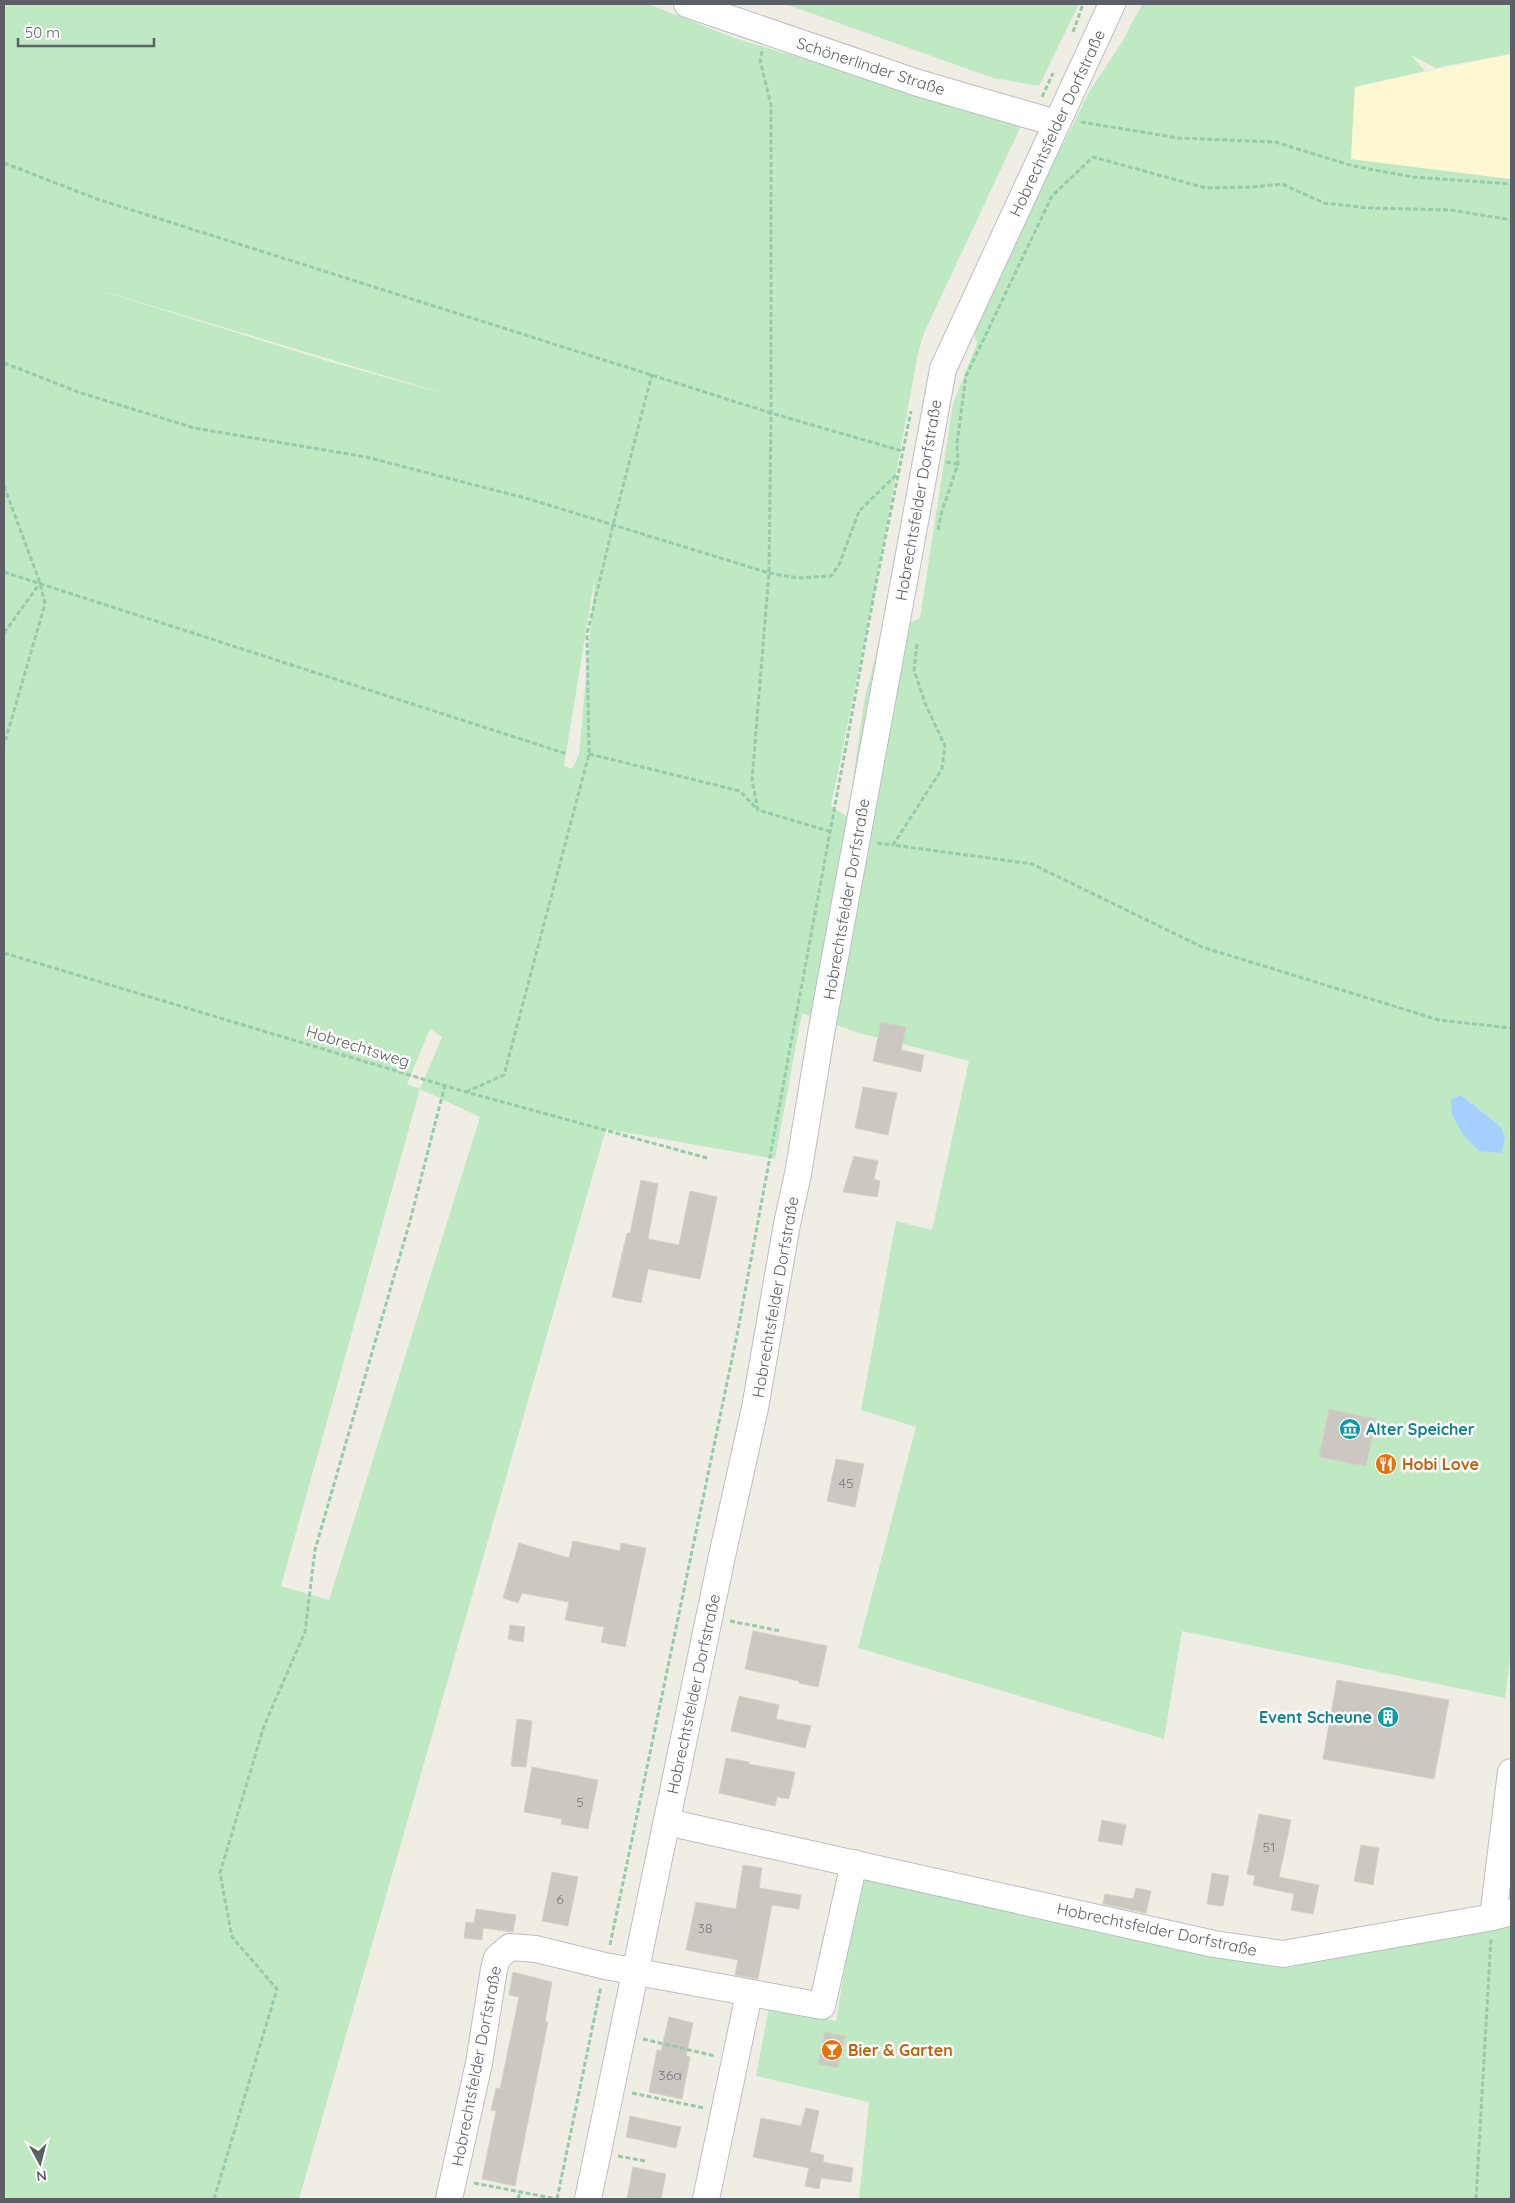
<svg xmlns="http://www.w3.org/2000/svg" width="1515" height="2203" font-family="Quicksand,sans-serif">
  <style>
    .green { fill: #bfe9c3; fill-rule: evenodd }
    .sand { fill: #fdf7d2 }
    .water { fill: #a5cfff }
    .building { fill: #cbc8c1; stroke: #d5d1c2 }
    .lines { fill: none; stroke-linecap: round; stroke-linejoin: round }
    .minor-casing { stroke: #bcbdc4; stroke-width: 28 }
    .path { stroke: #97caab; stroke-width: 3; stroke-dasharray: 5 2.5; stroke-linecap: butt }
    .minor { stroke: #fff; stroke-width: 26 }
    .labels { text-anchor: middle; stroke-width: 5; stroke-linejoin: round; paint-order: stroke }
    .number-label { font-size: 14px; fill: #78797d }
    .street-label { font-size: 16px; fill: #5c5f66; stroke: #fff }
    .culture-label { font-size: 16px; font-weight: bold; fill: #0d838f; stroke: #fff; text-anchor: start }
    .food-label { font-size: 16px; font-weight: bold; fill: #c56008; stroke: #fff; text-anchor: start }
  </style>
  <rect width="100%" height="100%" fill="#f0eee4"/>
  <!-- green -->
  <g class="green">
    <path d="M4 4H648L734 38 1022 124 924 333 918 353 875 589 831 806 848 817 864 701 880 638 920 618 953 404 977 343 972 328 1089 92 1122 42 1142 4H1511V54L1436 68 1411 55 1425 71 1355 87 1351 159 1511 179V1653L1505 1698 1182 1631 1164 1739 858 1648 916 1427 861 1410 896 1221 932 1230 969 1061 859 1033 802 1013 775 1159 606 1129 299 2199H4ZM105 292H106L452 396 331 362ZM595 576 579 754 572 769 564 766ZM430 1029 442 1037 420 1089 407 1084ZM420 1089 480 1117 329 1600 281 1586ZM1461 1095 1500 1126 1452 1099Z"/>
    <polygon points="785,4 1079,4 1039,86 993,78"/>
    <polygon points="860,1877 1283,1965 1511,1924 1511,2199 859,2199 869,2102 756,2076 769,2007 836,2021"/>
  </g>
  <!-- sand -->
  <polygon class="sand" points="1511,54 1511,179 1351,159 1355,87"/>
  <!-- water -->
  <polygon class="water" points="1461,1095 1500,1126 1505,1138 1501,1153 1479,1151 1464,1136 1452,1115 1451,1099"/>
  <!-- building -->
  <g class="building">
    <polygon points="881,1022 906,1027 901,1050 924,1055 921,1072 873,1061"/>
    <polygon points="863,1087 897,1093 888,1135 855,1128"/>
    <polygon points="854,1156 878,1161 874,1179 880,1181 877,1197 843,1192"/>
    <polygon points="641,1180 658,1184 648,1239 679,1245 690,1191 717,1197 700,1279 648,1269 641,1303 612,1297 627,1233 630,1233"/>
    <polygon points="1329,1409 1376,1419 1366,1466 1319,1457"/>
    <polygon points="836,1459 864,1464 855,1507 827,1501"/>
    <polygon points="573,1541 620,1551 621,1543 646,1548 625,1647 601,1642 604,1627 565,1620 569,1602 522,1593 518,1603 503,1598 519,1543 569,1558"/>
    <polygon points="510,1625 525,1627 523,1642 508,1639"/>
    <polygon points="753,1631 827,1646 818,1687 799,1683 799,1681 745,1669"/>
    <polygon points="1337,1680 1449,1700 1434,1779 1323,1759"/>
    <polygon points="739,1696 779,1705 776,1719 811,1726 805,1748 731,1731"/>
    <polygon points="517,1719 532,1721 526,1767 511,1766"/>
    <polygon points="726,1758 749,1762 748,1764 795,1772 789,1799 777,1797 775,1806 719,1793"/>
    <polygon points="532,1767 598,1780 588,1829 561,1824 562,1819 524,1812"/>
    <polygon points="1259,1814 1291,1820 1279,1877 1319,1885 1313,1914 1291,1910 1294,1894 1253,1885 1255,1876 1247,1874"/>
    <polygon points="1102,1820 1126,1825 1122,1845 1098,1841"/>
    <polygon points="1361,1845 1379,1848 1373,1885 1354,1881"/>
    <polygon points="743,1865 762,1868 759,1888 801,1895 799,1909 772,1905 758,1979 735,1975 738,1960 686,1950 696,1902 736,1909"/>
    <polygon points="552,1872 578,1877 568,1926 542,1921"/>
    <polygon points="1212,1873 1229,1876 1223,1906 1207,1904"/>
    <polygon points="1136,1888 1151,1891 1146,1913 1103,1904 1105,1894 1133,1899"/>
    <polygon points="476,1909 516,1915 513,1932 483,1928 482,1940 464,1938 466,1922 474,1923"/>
    <polygon points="513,1972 552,1982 545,2021 548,2022 515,2186 482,2179 496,2111 491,2110 496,2088 500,2089 519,1997 509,1995"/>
    <polygon points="669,2017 693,2023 686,2056 690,2057 682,2099 649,2092 657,2050 661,2051"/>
    <polygon points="825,2032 845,2036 838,2068 818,2064"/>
    <polygon points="806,2108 819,2111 810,2152 824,2155 823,2162 853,2168 851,2182 821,2178 819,2189 805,2186 809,2168 753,2157 761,2118 801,2126"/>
    <polygon points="630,2116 681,2127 676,2148 626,2137"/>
    <polygon points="633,2167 666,2174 661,2199 627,2199"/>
  </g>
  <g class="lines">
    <!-- minor casing -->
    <g class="minor-casing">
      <g id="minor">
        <polyline points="687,4 918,83 1056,123"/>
        <polyline points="667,1822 1214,1944 1283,1954 1493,1917 1511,1912"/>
        <polyline points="1493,1917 1511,1772"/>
        <polyline points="449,2199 479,2063 494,1969 497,1958 510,1947 536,1949 605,1966 822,2006 854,1863"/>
        <polyline points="588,2199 722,1556 755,1408 787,1224 798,1174 822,1028 943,369 1112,4"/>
        <polyline points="706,2199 749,1994"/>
      </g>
    </g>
    <!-- path -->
    <g class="path">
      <polyline points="1073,32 1083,4"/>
      <polyline points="762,51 760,60 771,105 771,413 769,573 752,780 758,810 832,832"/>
      <polyline points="1042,97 1053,73"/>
      <polyline points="1081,122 1178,138 1275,142 1353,166 1413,177 1511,184"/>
      <polyline points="4,163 97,199 771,413 902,451"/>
      <polyline points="4,363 81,393 194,428 366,457 529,499 769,573 798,578 831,576 839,565 859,511 897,474"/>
      <polyline points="946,462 958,464"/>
      <polyline points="4,486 40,583 45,604 4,745"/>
      <polyline points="938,530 942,511 958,464 957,443 966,376 1052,196 1093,157 1206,188 1252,187 1282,184 1324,203 1368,208 1451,210 1511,220"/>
      <polyline points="4,572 567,754"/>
      <polyline points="4,633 40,583"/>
      <polyline points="917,644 914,670 925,703 945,746 942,769 893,845 1032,864 1202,947 1439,1020 1511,1028"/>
      <polyline points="589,754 740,791 758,810"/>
      <polyline points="877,843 893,845"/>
      <polyline points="4,953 466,1092 707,1158"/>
      <polyline points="466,1092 504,1075 589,754 587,634 613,525 652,374"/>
      <polyline points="730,1621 781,1631"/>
      <polyline points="610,1945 737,1335 875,589 911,411"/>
      <polyline points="643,2039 715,2056"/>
      <polyline points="632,2093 704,2108"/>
      <polyline points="618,2156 645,2161"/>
      <polyline points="474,2183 557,2199"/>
      <polyline points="214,2199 277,1989 232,1937 220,1873 264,1726 305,1632 315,1550 410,1221 445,1085"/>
      <polyline points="518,2199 520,2192"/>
      <polyline points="557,2199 601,1986"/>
      <polyline points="1476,2199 1491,1938"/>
    </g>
    <!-- minor -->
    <use href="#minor" class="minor"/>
  </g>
  <!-- icons -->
  <defs>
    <g id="museum-disc" transform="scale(1.125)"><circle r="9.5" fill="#0f9aa8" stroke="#fff"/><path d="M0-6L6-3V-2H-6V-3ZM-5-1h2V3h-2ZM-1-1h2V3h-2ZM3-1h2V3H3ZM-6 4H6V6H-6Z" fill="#fff"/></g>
    <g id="restaurant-disc" transform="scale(1.125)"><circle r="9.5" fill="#e8710a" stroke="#fff"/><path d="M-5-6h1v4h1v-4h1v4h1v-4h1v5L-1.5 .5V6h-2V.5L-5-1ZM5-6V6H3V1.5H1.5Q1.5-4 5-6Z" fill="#fff"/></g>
    <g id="building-disc" transform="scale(1.125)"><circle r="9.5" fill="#0f9aa8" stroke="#fff"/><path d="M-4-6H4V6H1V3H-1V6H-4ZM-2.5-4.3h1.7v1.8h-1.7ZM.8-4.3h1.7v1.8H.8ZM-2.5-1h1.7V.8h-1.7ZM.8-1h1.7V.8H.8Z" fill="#fff"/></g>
    <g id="bar-disc" transform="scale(1.125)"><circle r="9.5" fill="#e8710a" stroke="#fff"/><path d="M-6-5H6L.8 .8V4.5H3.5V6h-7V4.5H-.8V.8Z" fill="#fff"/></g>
  </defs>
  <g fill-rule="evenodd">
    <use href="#museum-disc" x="1350" y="1429"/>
    <use href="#restaurant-disc" x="1386" y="1464"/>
    <use href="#building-disc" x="1388" y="1717"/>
    <use href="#bar-disc" x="832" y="2050"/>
  </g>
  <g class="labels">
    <!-- number labels -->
    <g class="number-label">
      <text x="846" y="1488">45</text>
      <text x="580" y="1807">5</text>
      <text x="1269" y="1852">51</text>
      <text x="560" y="1904">6</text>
      <text x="705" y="1933">38</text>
      <text x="670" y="2080">36a</text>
    </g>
    <!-- street labels -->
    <g class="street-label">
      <text transform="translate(871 66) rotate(18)" y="6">Schönerlinder Straße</text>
      <text transform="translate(1057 123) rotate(-65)" y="6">Hobrechtsfelder Dorfstraße</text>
      <text transform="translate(918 500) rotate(-80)" y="6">Hobrechtsfelder Dorfstraße</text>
      <text transform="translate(846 899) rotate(-80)" y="6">Hobrechtsfelder Dorfstraße</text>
      <text transform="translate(358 1046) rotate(17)" y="6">Hobrechtsweg</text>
      <text transform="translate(775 1297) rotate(-80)" y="6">Hobrechtsfelder Dorfstraße</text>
      <text transform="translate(693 1694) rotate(-78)" y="6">Hobrechtsfelder Dorfstraße</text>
      <text transform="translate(1157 1929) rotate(12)" y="6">Hobrechtsfelder Dorfstraße</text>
      <text transform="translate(476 2066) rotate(-79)" y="6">Hobrechtsfelder Dorfstraße</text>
    </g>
    <!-- culture labels -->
    <g class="culture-label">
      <text x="1366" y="1435">Alter Speicher</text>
      <text x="1372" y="1723" text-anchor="end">Event Scheune</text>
    </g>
    <!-- food labels -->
    <g class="food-label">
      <text x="1402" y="1470">Hobi Love</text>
      <text x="848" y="2056">Bier &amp; Garten</text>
    </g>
  </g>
  <!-- border -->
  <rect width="1515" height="2203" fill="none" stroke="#5c5f66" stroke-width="10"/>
  <!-- north arrow -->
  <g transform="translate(40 2163) rotate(173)" stroke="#ffffff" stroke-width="4" paint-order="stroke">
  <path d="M0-4L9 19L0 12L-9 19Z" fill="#5c5f66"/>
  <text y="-8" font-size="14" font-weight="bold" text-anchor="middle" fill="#5c5f66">N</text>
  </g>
  <!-- scale -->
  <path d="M18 38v8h136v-8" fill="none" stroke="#5c5f66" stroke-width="2.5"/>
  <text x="25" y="38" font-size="15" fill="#5c5f66" stroke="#ffffff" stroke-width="4" paint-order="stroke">50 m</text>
</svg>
